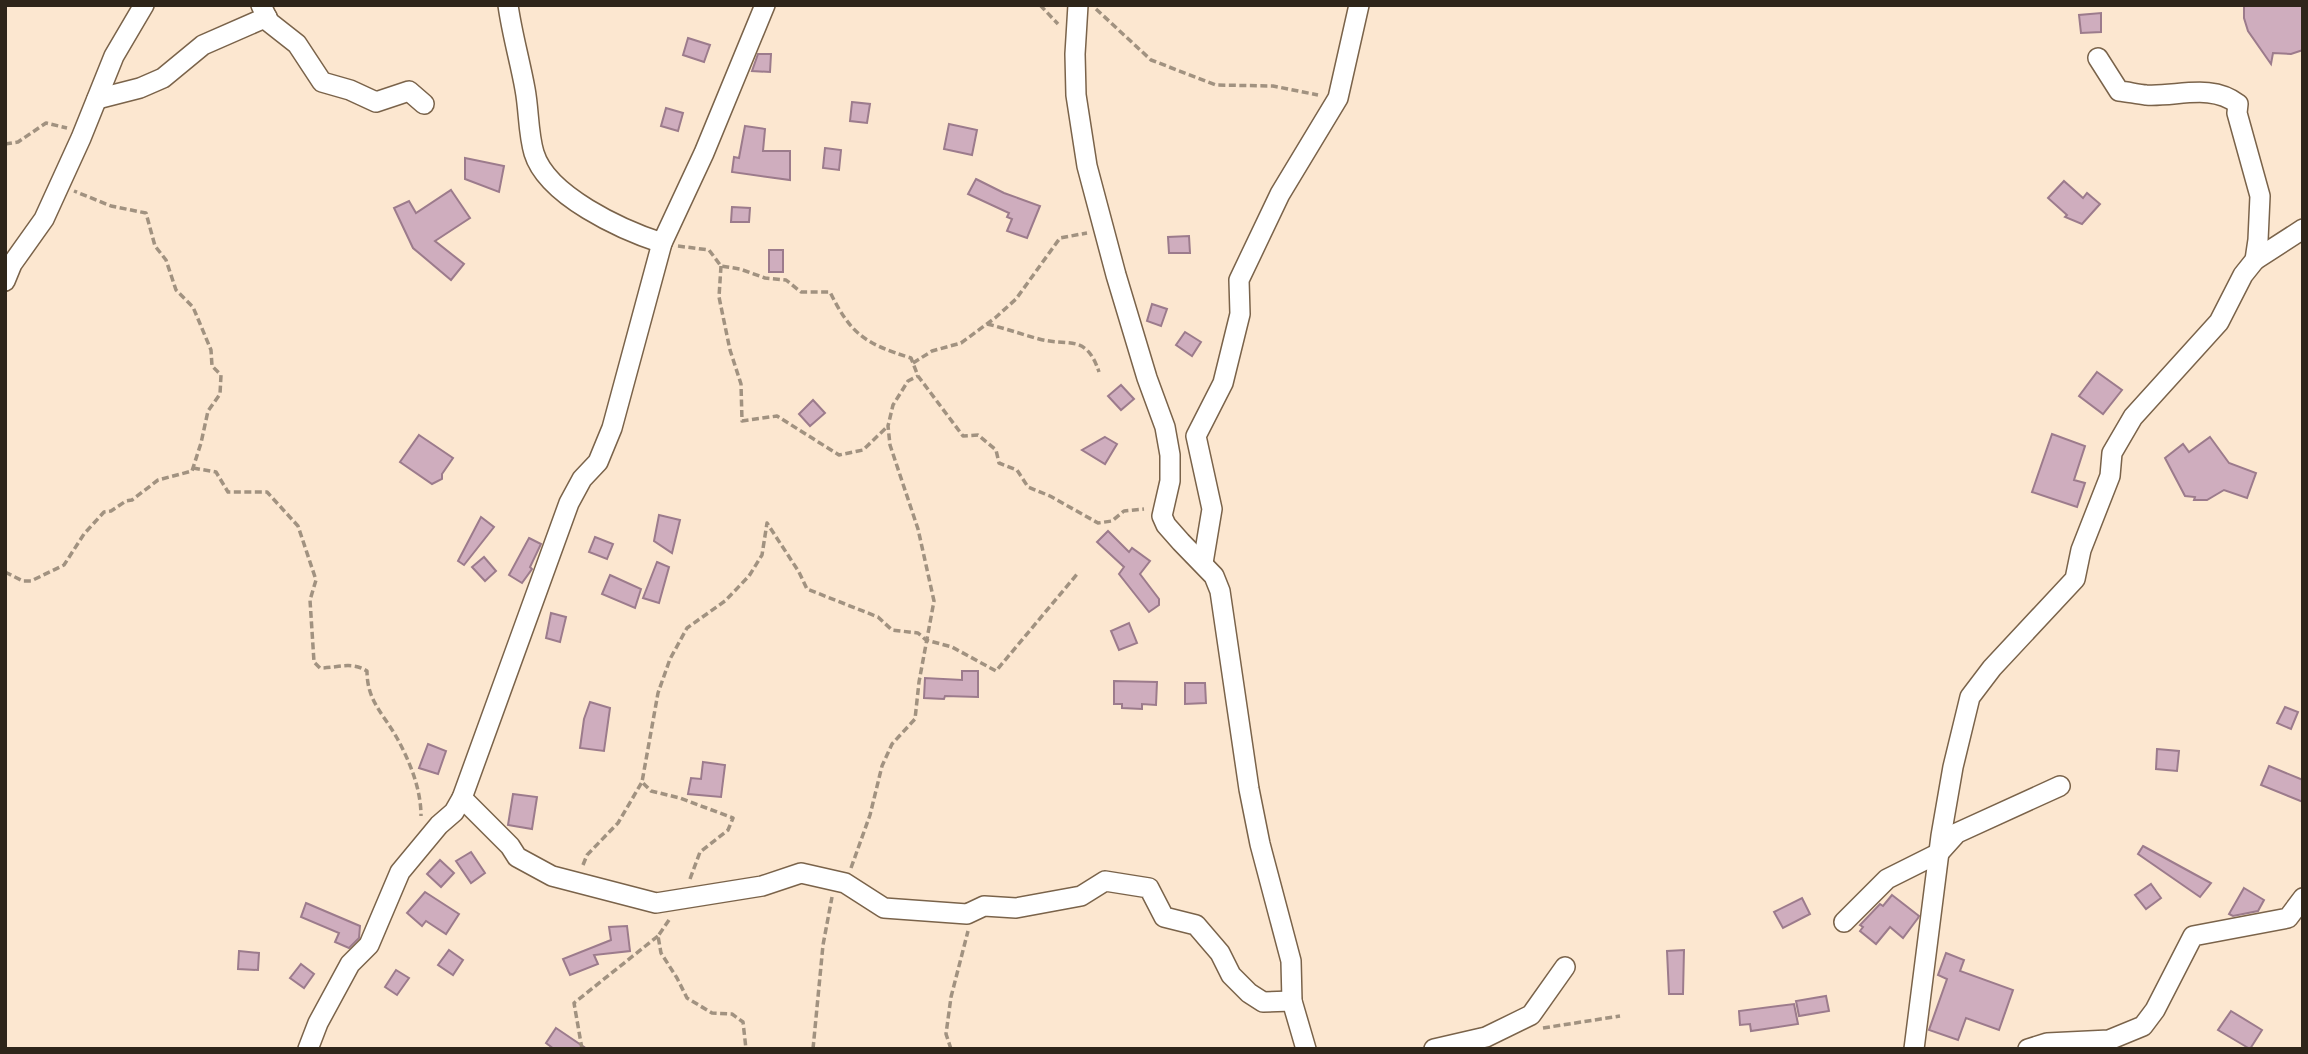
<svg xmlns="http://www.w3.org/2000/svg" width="2308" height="1054" font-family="'Work Sans',sans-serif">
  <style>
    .building { fill: #cfadbe; stroke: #9c7b8c; stroke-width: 2 }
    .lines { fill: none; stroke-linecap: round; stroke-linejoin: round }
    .minor-casing { stroke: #7a634a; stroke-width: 22 }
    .path { stroke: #a19280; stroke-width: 3.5; stroke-dasharray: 7 3.5; stroke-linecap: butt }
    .minor { stroke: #fff; stroke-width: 19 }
  </style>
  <rect width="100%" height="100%" fill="#fce7d0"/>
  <!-- building -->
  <g class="building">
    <polygon points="2244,5 2303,5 2303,50 2291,54 2273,53 2271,64 2248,31 2244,18"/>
    <polygon points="2101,13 2101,32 2081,33 2079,15"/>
    <polygon points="688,38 710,45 704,62 683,55"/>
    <polygon points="758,54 771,54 770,72 752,71"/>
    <polygon points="852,102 870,104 867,123 850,121"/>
    <polygon points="666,108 683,113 678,131 661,126"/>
    <polygon points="949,124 977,130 972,155 944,149"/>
    <polygon points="745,126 765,129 763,151 790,151 790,180 732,172 734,157 739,158"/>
    <polygon points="825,148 841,150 839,170 823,168"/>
    <polygon points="465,158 504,166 499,192 465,179"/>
    <polygon points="976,179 1004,193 1040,206 1027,238 1007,231 1012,219 1007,217 1009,213 968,194"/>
    <polygon points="2064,181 2083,198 2087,193 2100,204 2082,224 2065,217 2067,215 2048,198"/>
    <polygon points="451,190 470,218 435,241 464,264 451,280 413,248 394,208 409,201 416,213"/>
    <polygon points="732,207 750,208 749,222 731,222"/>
    <polygon points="1189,236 1190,253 1169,253 1168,237"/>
    <rect x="769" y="250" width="14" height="22"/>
    <polygon points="1152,304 1167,309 1161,326 1147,321"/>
    <polygon points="1185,332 1201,342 1192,356 1176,345"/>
    <polygon points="2097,372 2122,390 2103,414 2079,396"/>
    <polygon points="1121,385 1134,399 1121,410 1108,396"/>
    <polygon points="813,400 825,413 810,426 799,414"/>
    <polygon points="2052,434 2085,446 2074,480 2085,483 2077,507 2032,492"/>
    <polygon points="419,435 453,458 442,474 442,479 432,484 400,462"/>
    <polygon points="1105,437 1117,444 1105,464 1082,450"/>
    <polygon points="2210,437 2229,463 2256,473 2247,498 2224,490 2207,500 2194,500 2195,497 2185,496 2165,458 2183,444 2189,452"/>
    <polygon points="659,515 680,520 672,553 654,541"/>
    <polygon points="481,517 494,527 464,565 458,561"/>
    <polygon points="1108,531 1129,552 1132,548 1150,561 1140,574 1159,599 1159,605 1149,612 1119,574 1124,567 1097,542"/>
    <polygon points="595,537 613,544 607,559 589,552"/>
    <polygon points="529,538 541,544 530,567 532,569 522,583 509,575"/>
    <polygon points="484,557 496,571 485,581 472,567"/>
    <polygon points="657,562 669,567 659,603 643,598"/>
    <polygon points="610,575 641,589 635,608 602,594"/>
    <polygon points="551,613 566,617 560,642 546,638"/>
    <polygon points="1129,623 1137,643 1119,650 1111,631"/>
    <polygon points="962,671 978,671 978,697 945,696 944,699 924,698 925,678 962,680"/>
    <polygon points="1114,681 1157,682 1156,705 1142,704 1142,709 1122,708 1122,704 1114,704"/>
    <polygon points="1185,683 1205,683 1206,703 1185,704"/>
    <polygon points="590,702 610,708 604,751 580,748 584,719"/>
    <polygon points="2285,707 2298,712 2291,729 2277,723"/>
    <polygon points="428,744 446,751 438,774 419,768"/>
    <polygon points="2157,749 2179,751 2177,771 2156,769"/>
    <polygon points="703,762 725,765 721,797 688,794 691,778 701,779"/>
    <polygon points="2269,766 2303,780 2303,802 2261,785"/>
    <polygon points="513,794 537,797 532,829 508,825"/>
    <polygon points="2143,846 2196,875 2211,883 2200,897 2138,854"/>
    <polygon points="471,852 485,873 471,883 456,861"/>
    <polygon points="440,860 454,873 441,887 427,874"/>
    <polygon points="2151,884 2161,898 2146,909 2135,895"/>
    <polygon points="2244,888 2264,900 2258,911 2233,916 2229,914"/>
    <polygon points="425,892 459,914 446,934 426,921 422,926 407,913"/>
    <polygon points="1892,895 1919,916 1918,918 1903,938 1890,927 1876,944 1860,931 1863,927 1860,925 1880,904 1883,906"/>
    <polygon points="1802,898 1810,914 1783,928 1774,912"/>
    <polygon points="306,903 360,926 359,938 349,948 335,942 339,933 301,917"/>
    <polygon points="627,926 630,951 594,955 598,964 570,975 563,959 611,940 609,927"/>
    <polygon points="449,950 463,960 453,975 438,965"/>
    <polygon points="1684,950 1683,994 1669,994 1667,951"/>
    <polygon points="239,951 259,953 258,970 238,969"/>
    <polygon points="1946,953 1964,960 1960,971 2013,990 1999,1030 1966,1018 1958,1040 1929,1030 1947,979 1938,975"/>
    <polygon points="301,964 314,974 304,988 290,978"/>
    <polygon points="396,970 409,978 397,995 385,987"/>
    <polygon points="1826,996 1829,1011 1799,1016 1796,1001"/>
    <polygon points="1794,1004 1798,1024 1751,1031 1750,1024 1740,1025 1739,1011"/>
    <polygon points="2231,1011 2262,1030 2250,1049 2218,1030"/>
    <polygon points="556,1028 587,1049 554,1049 546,1043"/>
  </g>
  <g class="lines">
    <!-- minor casing -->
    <g class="minor-casing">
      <g id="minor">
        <polyline points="261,5 269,22 297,44 322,82 350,90 376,102 409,91 424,104"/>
        <path d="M508 5C512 34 520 61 525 89 529 110 528 133 534 153 547 196 622 230 662 243"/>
        <polyline points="1078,5 1075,54 1076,95 1087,166 1116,275 1147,378 1165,427 1170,455 1170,481 1162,516 1166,525 1181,542 1214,576 1220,591 1249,789 1260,844 1291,961 1292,1001 1306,1049"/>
        <polyline points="97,99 140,88 163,78 203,45 267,17"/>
        <polyline points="2255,260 2303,229"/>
        <polyline points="5,281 12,264 44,219 81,138 114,56 144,5"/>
        <polyline points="1203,563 1212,509 1196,436 1223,383 1240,314 1239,280 1280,194 1338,98 1359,5"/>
        <polyline points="462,798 510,846 517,857 552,876 656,903 762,886 801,873 845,883 884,908 967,914 984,906 1016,908 1081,896 1105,881 1149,888 1164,917 1196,925 1220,953 1231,975 1249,993 1263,1002 1292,1001"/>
        <polyline points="1844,922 1887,879 1939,853 1957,833 2060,786"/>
        <polyline points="308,1049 318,1023 350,964 369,945 400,872 439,825 454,812 462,798 569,503 582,479 598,462 612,428 662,243 704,153 765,5"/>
        <polyline points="1434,1049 1486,1037 1531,1015 1565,967"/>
        <path d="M1914 1049 1941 836 1953 767 1970 697 1992 668 2075 579 2081 550 2110 476 2112 453 2133 417 2219 322 2243 275 2255 260 2258 240 2260 196 2237 113 2238 104C2211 83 2177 97 2146 95 2137 94 2128 92 2119 91L2098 58"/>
        <polyline points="2028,1049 2047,1043 2109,1040 2143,1026 2155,1010 2193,936 2288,918 2303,898"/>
      </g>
    </g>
    <!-- path -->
    <g class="path">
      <polyline points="1040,5 1058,24"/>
      <polyline points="1096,9 1151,60 1216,85 1273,86 1318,95"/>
      <polyline points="5,144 18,142 46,123 67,128"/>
      <path d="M678 246 709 250 721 266 740 269 765 278 786 280 801 292H830C851 335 866 344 911 358L918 376 963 436 978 435 996 450 999 463 1017 470 1028 487 1050 496 1098 523 1112 521 1124 511 1144 509"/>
      <polyline points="721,266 719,297 730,350 741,384 742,421 777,416 839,455 863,450 888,426"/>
      <path d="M987 324C1004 328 1021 334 1039 339 1069 347 1086 333 1099 372"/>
      <polyline points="913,363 932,351 961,343 995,318 1016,299 1060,238 1087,233"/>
      <path d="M193 468 216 472 228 492H267L298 526 316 580 310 600 314 662 320 668C338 668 351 661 367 671 367 701 383 713 397 738 410 762 421 789 421 816"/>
      <polyline points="5,572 23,581 31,581 64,565 84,534 104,512 111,511 126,501 132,500 158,480 192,471 201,443 208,411 220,394 221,375 212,366 211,350 193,307 176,290 166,260 155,246 146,213 111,206 74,191"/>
      <polyline points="583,865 587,855 618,823 642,782"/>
      <polyline points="851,868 870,815 882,766 892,744 915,719 919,682 934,601 918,529 890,445 888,426 893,405 908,381 918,376"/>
      <polyline points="690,879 700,852 728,830 733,818 680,798 651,791 642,782 658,693 670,659 687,628 725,601 749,576 762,555 767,523 799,572 807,589 878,617 892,630 918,633 926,640 952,647 996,671 1078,573"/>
      <polyline points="669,920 658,936 661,953 677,978 687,998 712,1013 732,1014 743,1022 746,1049"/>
      <polyline points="1543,1028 1620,1016"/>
      <polyline points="582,1049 574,1003 658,936"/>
      <polyline points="813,1049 823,945 832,897"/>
      <polyline points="951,1049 946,1034 951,997 968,931"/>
    </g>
    <!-- minor -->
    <use href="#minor" class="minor"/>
  </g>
  <!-- border -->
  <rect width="2308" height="1054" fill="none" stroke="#2e251a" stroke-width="14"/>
</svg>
